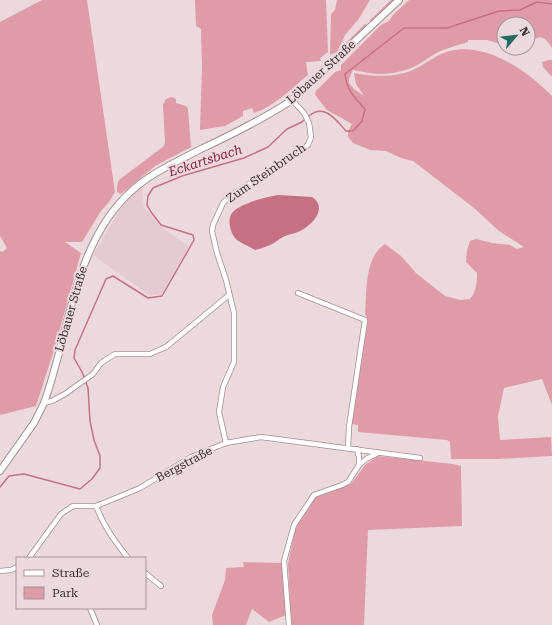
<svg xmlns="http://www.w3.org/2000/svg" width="552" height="625" font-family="'Roboto Serif',serif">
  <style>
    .built { fill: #e5cbcf }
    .green { fill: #e09ba8 }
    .water { fill: #c67183 }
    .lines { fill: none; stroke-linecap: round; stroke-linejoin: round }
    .stream { stroke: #c67183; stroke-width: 1.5 }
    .street-casing { stroke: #a08e91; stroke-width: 6 }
    .secondary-casing { stroke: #a08e91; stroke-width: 8 }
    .street { stroke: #fff; stroke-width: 4.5 }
    .secondary { stroke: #fff; stroke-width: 6 }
    .labels { text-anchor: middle; stroke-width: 4; stroke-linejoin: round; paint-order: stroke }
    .street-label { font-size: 12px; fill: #383031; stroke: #ecd9dc }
    .water-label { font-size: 13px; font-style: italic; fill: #892242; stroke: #ecd9dc }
  </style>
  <rect width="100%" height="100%" fill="#ecd9dc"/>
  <!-- built -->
  <polygon class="built" points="142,187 144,207 160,226 189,246 161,295 149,295 93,255 125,201"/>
  <!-- green -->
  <g class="green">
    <polygon points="42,0 87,0 115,192 109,202 101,211 82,242 65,242 81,253 54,350 36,406 0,415 0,251 2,252 7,248 0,236 0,22"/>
    <path d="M195 0H326L328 52 320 58 321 61 306 62 308 75C292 88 275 106 254 113L252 108 243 111V116L225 126 200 130 202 66 201 29 196 26Z"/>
    <polygon points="337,0 370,0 358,20 345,35 337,52 330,55 331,14 335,10"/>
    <polygon points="391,0 395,0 372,21 369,21"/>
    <path d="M409 0H552V48C544 35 540 34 528 44V24H504V45L487 40H468V42C458 45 447 48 438 52 426 59 416 68 402 71 386 76 370 74 353 70L349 79V83L354 89 364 96 356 84 354 73C375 77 398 78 417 68 428 62 438 54 450 51 486 42 528 71 552 96V405L542 379 504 388 498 416 500 440 551 437 552 456 497 459H451L450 442 447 440 358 432V425L352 424 368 320 365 314C367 291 364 258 385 244L401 256 416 273 445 296 460 300 470 299C476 292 477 283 477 273L466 262 467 251 470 241 476 239 492 243 510 245 517 249 524 247 499 231 474 208 413 161 401 158 386 151 370 150 353 143 348 137V131L352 124 327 110 315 95 316 91 335 72 341 70V65L381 25 389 21 393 15Z"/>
    <polygon points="365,24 367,26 366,27 342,50 343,46"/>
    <polygon points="549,60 552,60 552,77 543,67 542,62"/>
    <polygon points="171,97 175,98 176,100 176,103 186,106 188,109 191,147 155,166 121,194 117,192 117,186 119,180 164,146 165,142 163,105 166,99"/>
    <polygon points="378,456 453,464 461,466 462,526 368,530 364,625 291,625 288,563 295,530 300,519 315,497 351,484 365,465"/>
    <polygon points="243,562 283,563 286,615 269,622 252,609 246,625 213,625 212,615 225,580 226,568 244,567"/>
  </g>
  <!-- water -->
  <path class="water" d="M279 195 312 197C329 208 311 227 298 232 293 234 288 234 283 237 279 239 275 243 270 245 265 247 260 249 255 250 249 246 240 243 236 239 230 233 227 220 232 213 239 204 268 196 279 195Z"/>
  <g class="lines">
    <!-- stream -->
    <g class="stream">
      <path d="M308 117C324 102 336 120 346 131H353L362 121 365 109C354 97 347 91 345 74L404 28H447L499 11 520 10 537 2 552 4"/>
      <polyline points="0,487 9,476 24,474 80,489 92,479 100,468 100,456 94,440 90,421 88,388 82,372 74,358 75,350 106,279 113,276 148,298 162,296 194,240 193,235 161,225 151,212 147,205 148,196 153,188 182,176 244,158 268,147 287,129 302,122 305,119"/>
    </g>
    <!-- street casing -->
    <g class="street-casing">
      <g id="street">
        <polyline points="298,293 365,320 349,427 348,448"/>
        <polyline points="44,403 52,401 65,394 93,374 101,363 115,354 150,354 166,347 229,295"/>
        <polyline points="226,443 219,412 223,387 234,362 234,313 226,280 217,253 212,231 213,225 223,203 230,196 273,169 308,145 311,137 309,123 304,113 292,100"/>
        <polyline points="357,449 359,457 359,465"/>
        <path d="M96 506C104 527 114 540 128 558"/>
        <polyline points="29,558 61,514 73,506 96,506 116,498 140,488 191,457 226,443 261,437 420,458"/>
        <polyline points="0,571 11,570 17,567"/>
        <polyline points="145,573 161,586"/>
        <polyline points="90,608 97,625"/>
        <polyline points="289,625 284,561 294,525 314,495 342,485 348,482 359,465 366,459 378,453"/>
      </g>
    </g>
    <!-- secondary casing -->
    <g class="secondary-casing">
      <path id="secondary" d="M0 471 34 423 44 403C72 327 74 227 148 178 164 167 182 159 199 150 231 135 262 120 292 100L399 0"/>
    </g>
    <!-- street -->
    <use href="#street" class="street"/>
    <!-- secondary -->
    <use href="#secondary" class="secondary"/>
  </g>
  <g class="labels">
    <!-- street labels -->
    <g class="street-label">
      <text transform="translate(321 72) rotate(-42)" y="4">Löbauer Straße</text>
      <text transform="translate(266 173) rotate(-35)" y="4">Zum Steinbruch</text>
      <text transform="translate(71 309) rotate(-74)" y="4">Löbauer Straße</text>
      <text transform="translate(184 464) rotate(-28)" y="4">Bergstraße</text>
    </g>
    <!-- water labels -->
    <g class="water-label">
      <text transform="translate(205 160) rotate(-18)" y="5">Eckartsbach</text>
    </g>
  </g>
  <!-- legend -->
  <rect x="16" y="557" width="130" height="52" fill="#ecd9dc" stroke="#a49598"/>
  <rect x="24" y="570" width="20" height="6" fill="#ffffff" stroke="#a49598"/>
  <text x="52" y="577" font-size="12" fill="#383031">Straße</text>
  <rect x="24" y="587" width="20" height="12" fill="#e09ba8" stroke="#a49598"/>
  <text x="52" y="597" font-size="12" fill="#383031">Park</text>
  <!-- north arrow -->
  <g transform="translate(516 36) rotate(62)"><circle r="19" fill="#ecd9dc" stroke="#a49598"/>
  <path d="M0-3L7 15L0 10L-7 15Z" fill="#216b64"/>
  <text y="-6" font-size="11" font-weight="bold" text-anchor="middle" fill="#383031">N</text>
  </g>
</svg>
